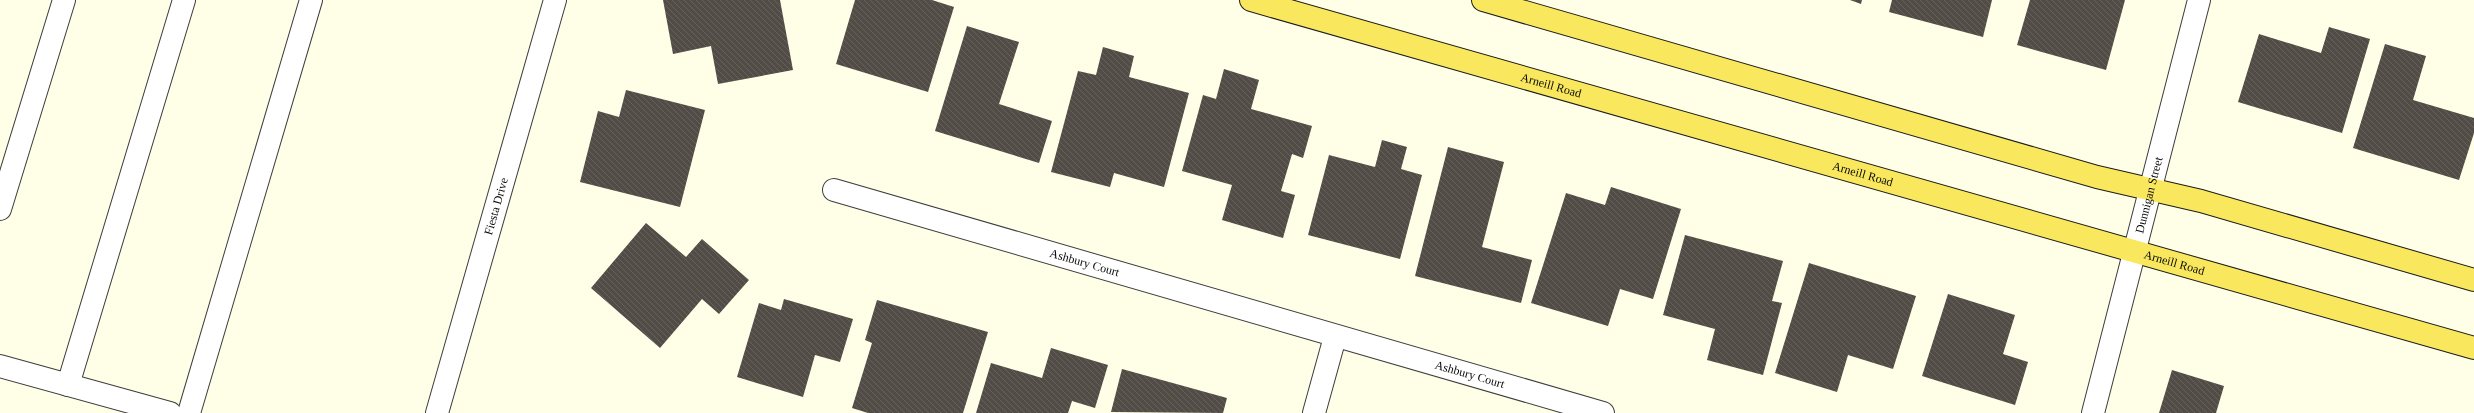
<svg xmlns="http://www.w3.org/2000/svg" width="2474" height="413" font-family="Georgia,serif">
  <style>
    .building { fill: url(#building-back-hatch) }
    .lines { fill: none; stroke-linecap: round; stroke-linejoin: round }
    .minor-casing { stroke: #3d3d3d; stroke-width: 24 }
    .major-casing { stroke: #1b1b1b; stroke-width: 24 }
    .minor { stroke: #fff; stroke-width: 22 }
    .major { stroke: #f9e85d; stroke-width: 22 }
    .labels { text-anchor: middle; stroke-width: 4; stroke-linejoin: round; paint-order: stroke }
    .street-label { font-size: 12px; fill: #0a0a0a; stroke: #fff }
  </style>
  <defs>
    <pattern id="building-back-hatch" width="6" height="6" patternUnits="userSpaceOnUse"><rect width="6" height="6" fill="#524c46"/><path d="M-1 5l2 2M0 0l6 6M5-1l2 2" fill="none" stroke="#66615c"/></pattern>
  </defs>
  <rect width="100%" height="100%" fill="#fffee6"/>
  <!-- building -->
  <g class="building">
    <polygon points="663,0 780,0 793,70 718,84 711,46 673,54"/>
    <polygon points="855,0 932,0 954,7 928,92 836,64"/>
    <polygon points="1850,0 1862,0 1861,4"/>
    <polygon points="1892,0 1992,0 1983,37 1889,12"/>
    <polygon points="2030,0 2125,0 2106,70 2017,45"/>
    <polygon points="967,26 1019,42 999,104 1052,121 1039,163 935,131"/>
    <polygon points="2329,27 2370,39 2342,133 2238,102 2259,34 2321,53"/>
    <polygon points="2385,44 2426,56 2413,100 2474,118 2474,133 2459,180 2353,148"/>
    <polygon points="1103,47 1134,56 1129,77 1189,93 1164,187 1114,173 1110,187 1051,172 1078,71 1096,75"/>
    <polygon points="1224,69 1259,80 1251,109 1312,126 1303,158 1292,154 1281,191 1295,195 1283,238 1222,220 1232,185 1182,171 1203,95 1216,99"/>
    <polygon points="626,90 705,110 680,207 580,182 598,111 619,117"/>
    <polygon points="1382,140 1407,147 1401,169 1422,175 1400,259 1308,235 1329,155 1375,167"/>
    <polygon points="1448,147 1504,162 1482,247 1532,260 1521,303 1415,276"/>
    <polygon points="1611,187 1681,209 1653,299 1620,289 1608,326 1531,303 1566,193 1605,205"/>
    <polygon points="646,223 686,257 702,239 749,280 719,314 702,299 660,348 591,288"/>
    <polygon points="1685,235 1783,261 1772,301 1782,303 1763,375 1707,360 1715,329 1663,315"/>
    <polygon points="1809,263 1916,296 1893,369 1848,355 1837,392 1775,373"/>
    <polygon points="1948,294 2015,315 2003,354 2028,362 2015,405 1922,376"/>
    <polygon points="784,299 853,319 840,362 815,355 803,397 737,377 759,303 781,310"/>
    <polygon points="877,300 988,332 963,413 868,413 852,408 872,343 865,340"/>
    <polygon points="1051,348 1108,365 1095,408 1072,401 1068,413 976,413 991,363 1042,378"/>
    <polygon points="1122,369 1227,398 1223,413 1111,412"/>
    <polygon points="2172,370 2224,386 2216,413 2159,413"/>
  </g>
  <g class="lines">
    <!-- minor casing -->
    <g class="minor-casing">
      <g id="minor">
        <path id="s1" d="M834 190 1603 413"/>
        <polyline points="0,209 64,0"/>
        <polyline points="0,366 170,413"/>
        <polyline points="68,385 184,0"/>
        <polyline points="189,413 311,0"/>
        <path id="s2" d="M437 413 555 0"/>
        <polyline points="1314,413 1335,337"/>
        <path id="s3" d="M2093 413 2199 0"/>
      </g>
    </g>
    <!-- major casing -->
    <g class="major-casing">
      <g id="major">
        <path id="s4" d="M1251 0 2474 348"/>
        <polyline points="1483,0 2097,177 2201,201 2474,280"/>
      </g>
    </g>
    <!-- minor -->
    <use href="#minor" class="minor"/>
    <!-- major -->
    <use href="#major" class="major"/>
  </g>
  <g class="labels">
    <!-- street labels -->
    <g class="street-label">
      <text dy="4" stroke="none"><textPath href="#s4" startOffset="312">Arneill Road</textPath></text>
      <text dy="4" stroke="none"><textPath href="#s4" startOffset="636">Arneill Road</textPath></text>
      <text dy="4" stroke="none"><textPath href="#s3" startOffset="225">Dunnigan Street</textPath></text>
      <text dy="4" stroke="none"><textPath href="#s2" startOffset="215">Fiesta Drive</textPath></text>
      <text dy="4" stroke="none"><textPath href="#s4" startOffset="960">Arneill Road</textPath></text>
      <text dy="4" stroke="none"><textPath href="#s1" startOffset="261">Ashbury Court</textPath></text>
      <text dy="4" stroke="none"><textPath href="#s1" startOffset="662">Ashbury Court</textPath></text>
    </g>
  </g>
</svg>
